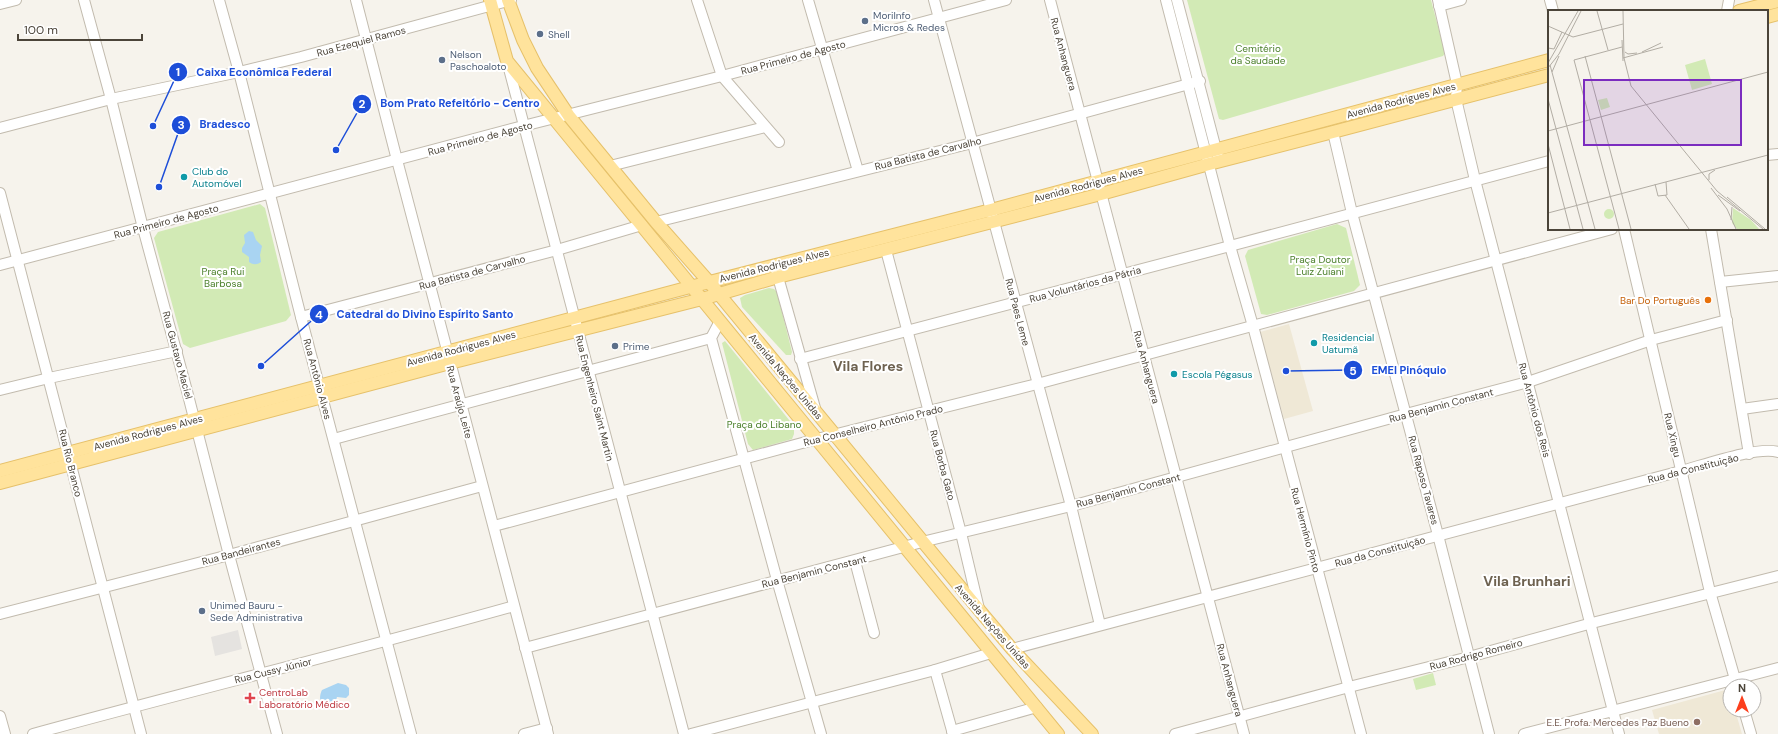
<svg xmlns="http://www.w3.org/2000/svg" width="1778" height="734" font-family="'DM Sans',sans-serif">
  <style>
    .education { fill: #efe8d6 }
    .green { fill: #d2eab5 }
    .parking { fill: #e5e3e0 }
    .water { fill: #a9d4f2 }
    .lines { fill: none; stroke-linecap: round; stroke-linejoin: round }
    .minor-casing { stroke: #c2bbae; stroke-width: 12 }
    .major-casing { stroke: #e6c16a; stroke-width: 14 }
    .minor { stroke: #fff; stroke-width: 10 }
    .major { stroke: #ffe39c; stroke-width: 12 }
    .service-dot { fill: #5c6f8a; stroke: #fff; stroke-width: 1.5 }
    .culture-dot { fill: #0f9aa8; stroke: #fff; stroke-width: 1.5 }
    .food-dot { fill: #e8710a; stroke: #fff; stroke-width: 1.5 }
    .health-dot { fill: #e0444e; stroke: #fff; stroke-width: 1.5 }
    .education-dot { fill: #8d6e63; stroke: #fff; stroke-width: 1.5 }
    .labels { text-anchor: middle; stroke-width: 4; stroke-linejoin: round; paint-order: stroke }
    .service-label { font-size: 10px; fill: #4e5e75; stroke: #fff; text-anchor: start }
    .street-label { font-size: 10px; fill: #4b4439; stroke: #fff }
    .park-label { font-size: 10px; fill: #4a7f2a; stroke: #fff }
    .culture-label { font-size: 10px; fill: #0d838f; stroke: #fff; text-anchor: start }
    .food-label { font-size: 10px; fill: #c56008; stroke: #fff; text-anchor: end }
    .health-label { font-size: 10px; fill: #be3a42; stroke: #fff; text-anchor: start }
    .education-label { font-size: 10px; fill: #785e54; stroke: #fff; text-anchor: end }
    .district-label { font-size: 14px; font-weight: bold; fill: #6e6250; stroke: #fff }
    .inset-road { fill: none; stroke: #b2ada4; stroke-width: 1 }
    .view { fill: #7b2cbf; fill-opacity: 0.15; stroke: #7b2cbf; stroke-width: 2 }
    .inset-edge { fill: none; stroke: #4b4439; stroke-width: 2 }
    .leader { fill: none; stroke: #1d4ed8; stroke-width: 1.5 }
    .callout-dot { fill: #1d4ed8; stroke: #fff; stroke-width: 1.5 }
    .mark-label { font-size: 12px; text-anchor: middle; font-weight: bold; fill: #fff }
    .callout-label { font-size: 11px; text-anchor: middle; font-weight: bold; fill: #1d4ed8; stroke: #fff; stroke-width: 4; stroke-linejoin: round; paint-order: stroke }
  </style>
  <rect width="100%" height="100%" fill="#f6f3ec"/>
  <!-- education -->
  <g class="education">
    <polygon points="1289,324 1313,411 1284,419 1260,332"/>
    <polygon points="1729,689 1730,710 1735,710 1742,734 1659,734 1652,710"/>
  </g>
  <!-- green -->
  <g class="green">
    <polygon points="1187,0 1431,0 1445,53 1443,56 1223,120 1219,119"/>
    <polygon points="260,204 265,208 291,315 286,321 190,348 183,344 154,238 158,232"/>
    <polygon points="1337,224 1346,228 1360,285 1354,291 1267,315 1261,314 1245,256 1248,250"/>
    <polygon points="769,288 774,289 777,292 792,352 791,355 786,355 742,307 740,298 745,295"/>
    <polygon points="725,341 794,426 794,434 792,439 753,450 748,444 722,343"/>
    <polygon points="1433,673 1436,685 1416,690 1413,679"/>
  </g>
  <!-- parking -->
  <polygon class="parking" points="238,630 242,649 215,656 211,637"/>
  <!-- water -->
  <g class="water">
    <path d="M249 231 253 232 256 240 262 246 260 255 261 262C257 265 253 265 249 262V257L242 252V248L245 243 244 235Z"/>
    <path d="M338 683 346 685 349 688V695L346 698 337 697 334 707C322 712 317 700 322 690Z"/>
  </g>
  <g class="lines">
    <!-- minor casing -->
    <g class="minor-casing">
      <g id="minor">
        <polyline points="84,0 111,99 143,228 187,391 229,555 277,734"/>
        <polyline points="219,0 239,72 301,317 411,734"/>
        <polyline points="356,0 397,160 548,734"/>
        <polyline points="697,0 722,76 779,142"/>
        <polyline points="808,0 858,171"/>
        <polyline points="934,0 1071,506 1100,625"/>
        <polyline points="1050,0 1244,734"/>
        <polyline points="1166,0 1230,246 1253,326 1361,734"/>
        <polyline points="1177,0 1218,157"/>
        <polyline points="1438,0 1457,84 1456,99 1475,180 1619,734"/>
        <polyline points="1550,0 1553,11"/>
        <polyline points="0,4 16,0"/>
        <polyline points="1439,6 1461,0"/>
        <polyline points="1727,11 1729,0"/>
        <polyline points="507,61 684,734"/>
        <polyline points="0,128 111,99 239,72 301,57 511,0"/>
        <polyline points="1333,132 1352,213 1438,535 1489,734"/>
        <polyline points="1767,155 1778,154"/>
        <polyline points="610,166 765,127"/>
        <polyline points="0,193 141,734"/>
        <polyline points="656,222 972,143 1200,81"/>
        <polyline points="1624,229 1710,592 1737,686"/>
        <polyline points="1711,229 1749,454"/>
        <polyline points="886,250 961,533 979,609"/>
        <polyline points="0,265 523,126 722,76 1006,0"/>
        <polyline points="776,270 815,408"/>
        <polyline points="1720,282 1778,276"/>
        <polyline points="301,317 557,250 642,225"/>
        <polyline points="720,321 711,338 777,580 821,734"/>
        <polyline points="800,359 1230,246 1549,161"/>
        <polyline points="0,390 49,378 177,351"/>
        <polyline points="1742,409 1778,404"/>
        <path d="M334 439C460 404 586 372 711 338"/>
        <polyline points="494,526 817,439 1037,384 1612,229"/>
        <polyline points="855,561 874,633"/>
        <polyline points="0,614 229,555 482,486"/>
        <polyline points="525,648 922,542 1071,506 1406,414 1528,382 1651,340 1727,320"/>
        <path d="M1012 649 1681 471C1704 465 1757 446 1778 452"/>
        <polyline points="935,670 953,734"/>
        <polyline points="1744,710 1751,734"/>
        <polyline points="0,716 5,734"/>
        <polyline points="952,731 1037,707"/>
        <path d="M33 734C193 690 354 651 514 606"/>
        <polyline points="524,734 547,728"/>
        <polyline points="691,734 935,670 991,653"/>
        <polyline points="1175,734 1349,687 1469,657 1592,623 1778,576"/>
        <polyline points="1524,734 1778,668"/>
      </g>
    </g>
    <!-- major casing -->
    <g class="major-casing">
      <g id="major">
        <polyline points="490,0 507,61 1058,734"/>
        <polyline points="508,0 523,40 537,68 569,116 656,222 709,282 980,611 1012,649 1092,734"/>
        <polyline points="1739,11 1778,1"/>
        <polyline points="1767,17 1778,14"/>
        <polyline points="0,471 690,287 991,210 1549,60"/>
        <polyline points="0,483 450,363 702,299 778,277 1101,194 1209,164 1333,132 1549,75"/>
      </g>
    </g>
    <!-- minor -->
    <use href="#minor" class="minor"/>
    <!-- major -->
    <use href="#major" class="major"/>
  </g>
  <!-- markers -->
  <g class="service-dot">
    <circle cx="865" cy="21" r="4"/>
    <circle cx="540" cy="34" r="4"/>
    <circle cx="442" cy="60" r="4"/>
    <circle cx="615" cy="346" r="4"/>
    <circle cx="202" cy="611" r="4"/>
  </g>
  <g class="culture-dot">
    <circle cx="184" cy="177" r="4"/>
    <circle cx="1314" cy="343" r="4"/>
    <circle cx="1174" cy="374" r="4"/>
  </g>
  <circle class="food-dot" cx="1708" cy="300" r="4"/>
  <path class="health-dot" d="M248 692h4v4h4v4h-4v4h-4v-4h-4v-4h4z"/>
  <circle class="education-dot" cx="1697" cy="722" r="4"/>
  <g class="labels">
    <!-- service labels -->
    <g class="service-label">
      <text x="873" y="19">MoriInfo<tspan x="873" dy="12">Micros &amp; Redes</tspan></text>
      <text x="548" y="38">Shell</text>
      <text x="450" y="58">Nelson<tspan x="450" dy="12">Paschoaloto</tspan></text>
      <text x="623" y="350">Prime</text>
      <text x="210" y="609">Unimed Bauru -<tspan x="210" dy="12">Sede Administrativa</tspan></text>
    </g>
    <!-- street labels -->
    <g class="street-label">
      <text transform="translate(361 41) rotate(-15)" y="4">Rua Ezequiel Ramos</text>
      <text transform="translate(1064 54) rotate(75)" y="4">Rua Anhanguera</text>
      <text transform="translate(793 57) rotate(-15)" y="4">Rua Primeiro de Agosto</text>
      <text transform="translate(1401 100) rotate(-15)" y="4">Avenida Rodrigues Alves</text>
      <text transform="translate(480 138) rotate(-15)" y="4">Rua Primeiro de Agosto</text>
      <text transform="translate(928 153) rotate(-14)" y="4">Rua Batista de Carvalho</text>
      <text transform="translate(1088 184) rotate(-15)" y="4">Avenida Rodrigues Alves</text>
      <text transform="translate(166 221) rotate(-15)" y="4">Rua Primeiro de Agosto</text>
      <text transform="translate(774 265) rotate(-14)" y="4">Avenida Rodrigues Alves</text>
      <text transform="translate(472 272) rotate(-15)" y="4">Rua Batista de Carvalho</text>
      <text transform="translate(1085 284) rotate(-15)" y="4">Rua Voluntários da Pátria</text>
      <text transform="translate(1018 312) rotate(75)" y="4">Rua Paes Leme</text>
      <text transform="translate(461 348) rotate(-15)" y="4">Avenida Rodrigues Alves</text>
      <text transform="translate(178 355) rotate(75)" y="4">Rua Gustavo Maciel</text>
      <text transform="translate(1147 367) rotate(75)" y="4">Rua Anhanguera</text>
      <text transform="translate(786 376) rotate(50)" y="4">Avenida Nações Unidas</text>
      <text transform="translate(318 379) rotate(75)" y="4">Rua Antônio Alves</text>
      <text transform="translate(595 398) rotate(76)" y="4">Rua Engenheiro Saint Martin</text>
      <text transform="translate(460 402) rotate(75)" y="4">Rua Araújo Leite</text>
      <text transform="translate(1441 405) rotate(-15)" y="4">Rua Benjamin Constant</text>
      <text transform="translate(1535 410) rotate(75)" y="4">Rua Antônio dos Reis</text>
      <text transform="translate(873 425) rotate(-14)" y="4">Rua Conselheiro Antônio Prado</text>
      <text transform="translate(148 432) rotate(-15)" y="4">Avenida Rodrigues Alves</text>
      <text transform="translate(1673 435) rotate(77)" y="4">Rua Xingu</text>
      <text transform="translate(71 463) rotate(76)" y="4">Rua Rio Branco</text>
      <text transform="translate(943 465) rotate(75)" y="4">Rua Borba Gato</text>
      <text transform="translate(1693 468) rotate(-14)" y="4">Rua da Constituição</text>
      <text transform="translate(1424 480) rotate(75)" y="4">Rua Raposo Tavares</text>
      <text transform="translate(1128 490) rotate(-15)" y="4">Rua Benjamin Constant</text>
      <text transform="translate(1306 530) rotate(75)" y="4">Rua Hermínio Pinto</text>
      <text transform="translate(241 551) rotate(-15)" y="4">Rua Bandeirantes</text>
      <text transform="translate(1380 551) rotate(-15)" y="4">Rua da Constituição</text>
      <text transform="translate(814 571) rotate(-14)" y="4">Rua Benjamin Constant</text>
      <text transform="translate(993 626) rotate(49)" y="4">Avenida Nações Unidas</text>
      <text transform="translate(1476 654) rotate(-15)" y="4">Rua Rodrigo Romeiro</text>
      <text transform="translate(273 670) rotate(-14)" y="4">Rua Cussy Júnior</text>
      <text transform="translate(1230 680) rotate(75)" y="4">Rua Anhanguera</text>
    </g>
    <!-- park labels -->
    <g class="park-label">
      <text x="1258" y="52">Cemitério<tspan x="1258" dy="12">da Saudade</tspan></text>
      <text x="1320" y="263">Praça Doutor<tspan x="1320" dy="12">Luiz Zuiani</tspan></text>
      <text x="223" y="275">Praça Rui<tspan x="223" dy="12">Barbosa</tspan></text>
      <text x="764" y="428">Praça do Libano</text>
    </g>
    <!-- culture labels -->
    <g class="culture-label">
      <text x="192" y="175">Club do<tspan x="192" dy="12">Automóvel</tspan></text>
      <text x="1322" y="341">Residencial<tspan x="1322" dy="12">Uatumã</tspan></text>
      <text x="1182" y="378">Escola Pégasus</text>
    </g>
    <!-- food labels -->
    <g class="food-label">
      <text x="1700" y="304">Bar Do Português</text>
    </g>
    <!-- health labels -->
    <g class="health-label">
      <text x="259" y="696">CentroLab<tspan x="259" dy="12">Laboratório Médico</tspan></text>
    </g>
    <!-- education labels -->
    <g class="education-label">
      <text x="1689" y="726">E.E. Profa. Mercedes Paz Bueno</text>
    </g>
    <!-- district labels -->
    <g class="district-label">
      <text x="868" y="371">Vila Flores</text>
      <text x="1527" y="586">Vila Brunhari</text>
    </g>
  </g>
  <!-- overview -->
  <g transform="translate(1548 10)">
    <rect width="220" height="220" fill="#f6f3ec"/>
    <path d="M157 49 164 74 144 80 137 55ZM59 88 62 97 53 100 50 90ZM185 198 203 210 211 219H189L184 213ZM56 204a5 5 0 1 1 10 0a5 5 0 1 1-10 0Z" fill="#d2eab5"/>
    <path class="inset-road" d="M49 1 60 40M75 1 76 48 83 76 169 181 215 219M0 16 25 27 75 14M74 30 75 51M0 38 6 39 14 22M77 42 80 44 89 43M94 42 113 33M37 46 83 219M75 48 115 37M0 53 30 1M2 55 47 219M0 58 11 44 33 1M4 62 11 46M0 89 35 219M0 121 220 62M0 134 22 219M161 170V164L167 160M107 174 110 186 119 185 118 172M163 178 179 199 188 219M117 185 141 219M170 185 192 201M179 187 217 219M0 203 220 145M183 210 184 197M71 219 26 50 74 37"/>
    <path class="view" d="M36 70H193V135H36Z"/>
    <rect width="220" height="220" class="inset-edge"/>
  </g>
  <!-- callouts -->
  <path class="leader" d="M153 126L178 72M336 150L362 104M159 187L181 125M261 366L319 314M1286 371L1353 370"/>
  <g class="callout-dot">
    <circle cx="153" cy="126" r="4"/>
    <circle cx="336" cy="150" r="4"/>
    <circle cx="159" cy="187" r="4"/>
    <circle cx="261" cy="366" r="4"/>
    <circle cx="1286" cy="371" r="4"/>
    <circle cx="178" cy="72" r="10"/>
    <circle cx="362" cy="104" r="10"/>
    <circle cx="181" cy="125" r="10"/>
    <circle cx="319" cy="314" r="10"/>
    <circle cx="1353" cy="370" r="10"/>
  </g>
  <g class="mark-label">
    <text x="178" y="76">1</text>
    <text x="362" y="108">2</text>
    <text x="181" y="129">3</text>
    <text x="319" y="319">4</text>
    <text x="1353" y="375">5</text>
  </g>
  <g class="callout-label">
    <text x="264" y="76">Caixa Econômica Federal</text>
    <text x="460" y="107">Bom Prato Refeitório - Centro</text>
    <text x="225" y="128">Bradesco</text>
    <text x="425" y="318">Catedral do Divino Espírito Santo</text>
    <text x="1409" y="374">EMEI Pinóquio</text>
  </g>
  <!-- north arrow -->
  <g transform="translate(1742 698)"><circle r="19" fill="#ffffff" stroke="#b7b4b0"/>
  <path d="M0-3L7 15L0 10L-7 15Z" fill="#fc3f1d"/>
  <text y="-6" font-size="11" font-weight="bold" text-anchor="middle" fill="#4b4439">N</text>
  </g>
  <!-- scale -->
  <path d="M18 34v6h124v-6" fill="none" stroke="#4b4439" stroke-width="2"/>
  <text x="24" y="34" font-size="12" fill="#4b4439" stroke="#ffffff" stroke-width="3" paint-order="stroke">100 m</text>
</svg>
